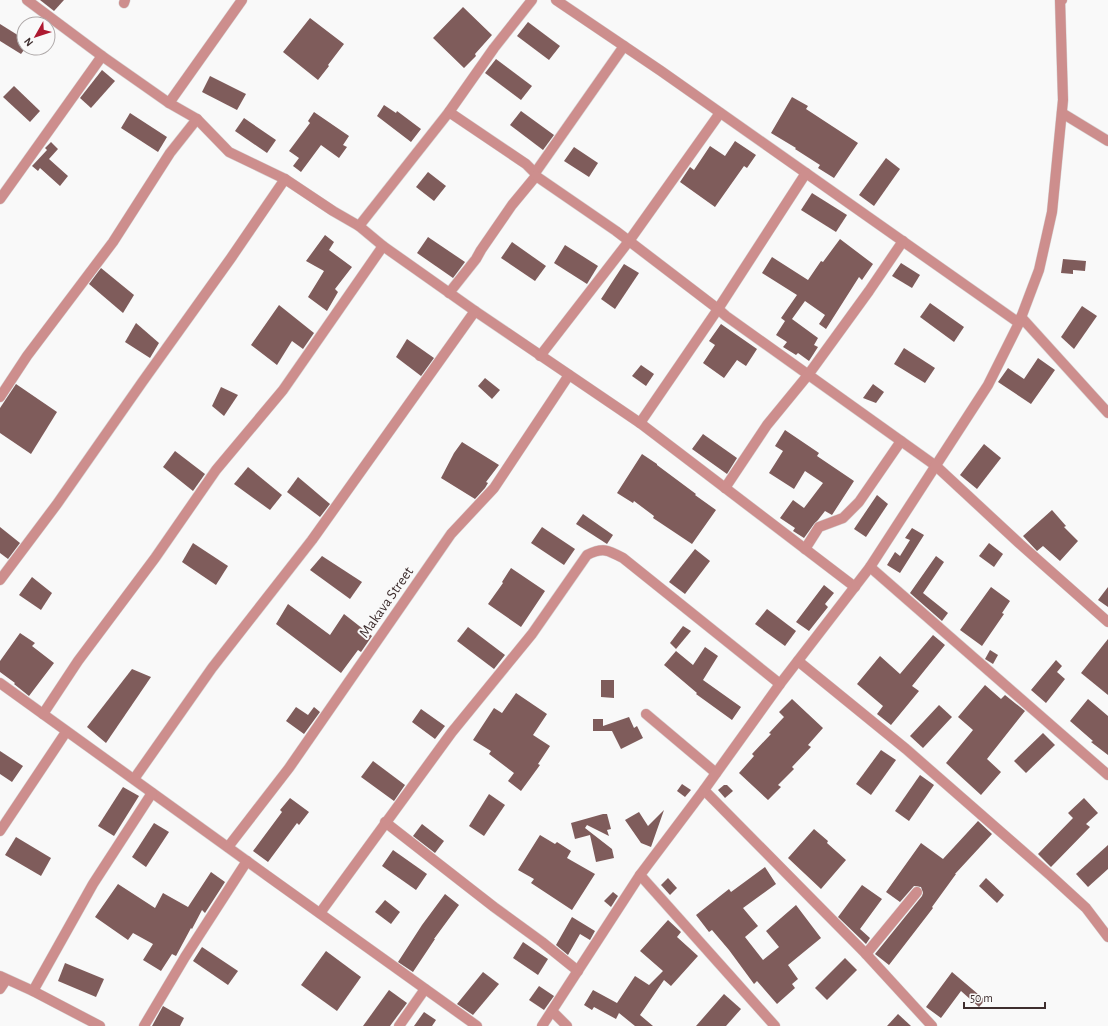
<svg xmlns="http://www.w3.org/2000/svg" width="1108" height="1026" font-family="'Alegreya Sans',sans-serif">
  <style>
    .building { fill: #7f5c5b }
    .lines { fill: none; stroke-linecap: round; stroke-linejoin: round }
    .minor-casing { stroke: #d7d4d4; stroke-width: 11 }
    .minor { stroke: #cd8e8d; stroke-width: 10 }
    .labels { text-anchor: middle; stroke-width: 4; stroke-linejoin: round; paint-order: stroke }
    .street-label { font-size: 15px; fill: #3e2e2e; stroke: #f9f9f9 }
  </style>
  <rect width="100%" height="100%" fill="#f9f9f9"/>
  <!-- building -->
  <g class="building">
    <polygon points="40,0 64,0 54,11"/>
    <polygon points="463,7 492,35 475,54 476,56 464,68 433,38"/>
    <polygon points="310,18 344,44 328,65 329,66 318,80 283,52"/>
    <polygon points="528,22 560,46 549,60 517,36"/>
    <polygon points="0,24 24,39 24,50 21,54 0,41"/>
    <polygon points="496,59 532,86 521,100 485,73"/>
    <polygon points="102,70 115,81 91,108 80,98"/>
    <polygon points="210,76 246,94 237,110 202,92"/>
    <polygon points="14,86 40,111 30,122 3,97"/>
    <polygon points="792,97 808,106 806,109 858,143 834,178 818,168 820,165 795,149 796,148 771,133"/>
    <polygon points="384,105 396,113 397,111 421,129 411,142 377,116"/>
    <polygon points="521,111 554,135 543,150 510,125"/>
    <polygon points="314,112 349,136 343,145 347,147 339,158 321,145 301,172 293,166 299,158 289,151 310,123 308,121"/>
    <polygon points="130,113 167,137 158,152 121,128"/>
    <polygon points="244,118 276,140 267,153 235,131"/>
    <polygon points="735,141 756,155 747,168 744,166 715,207 680,182 690,167 694,170 710,146 725,156"/>
    <polygon points="51,142 58,149 49,159 68,176 60,186 40,168 38,171 32,166 47,150 45,148"/>
    <polygon points="574,147 598,163 589,177 564,161"/>
    <polygon points="886,158 900,169 874,206 859,195"/>
    <polygon points="428,172 446,186 434,201 416,187"/>
    <polygon points="812,193 847,215 836,232 801,210"/>
    <polygon points="325,235 334,242 329,250 352,267 335,289 338,292 327,311 308,297 324,271 306,261"/>
    <polygon points="428,237 465,262 453,278 417,253"/>
    <polygon points="840,239 873,264 862,280 859,277 826,329 819,324 825,315 805,301 792,319 818,338 814,345 818,347 809,361 798,353 796,355 783,347 787,342 776,335 785,321 781,318 797,295 762,273 772,257 808,280 821,261 823,262"/>
    <polygon points="512,242 546,266 535,281 501,258"/>
    <polygon points="565,245 598,266 587,284 554,263"/>
    <polygon points="1063,259 1086,261 1085,271 1073,270 1073,274 1061,273"/>
    <polygon points="901,263 920,275 912,288 892,276"/>
    <polygon points="624,264 639,273 615,309 601,299"/>
    <polygon points="101,268 134,295 123,313 89,284"/>
    <polygon points="930,303 964,327 954,342 920,317"/>
    <polygon points="279,305 314,333 303,349 292,341 277,365 251,345"/>
    <polygon points="1082,306 1097,316 1074,349 1061,337"/>
    <polygon points="136,323 159,343 150,358 125,342"/>
    <polygon points="721,324 757,349 746,366 737,360 724,378 703,363 715,345 709,341"/>
    <polygon points="407,339 434,358 421,376 396,357"/>
    <polygon points="904,348 935,368 925,383 894,364"/>
    <polygon points="1038,358 1055,370 1031,404 998,382 1008,368 1024,379"/>
    <polygon points="641,365 654,374 646,386 632,376"/>
    <polygon points="485,378 500,390 492,399 478,386"/>
    <polygon points="16,384 57,412 31,454 0,433 0,408"/>
    <polygon points="873,384 884,392 876,403 863,398"/>
    <polygon points="221,387 238,395 224,416 212,406"/>
    <polygon points="785,430 819,453 817,456 854,481 832,515 825,511 818,520 814,524 804,538 793,531 795,528 780,518 793,500 804,508 823,483 805,471 794,489 769,473 783,451 775,446"/>
    <polygon points="703,434 737,458 727,474 692,449"/>
    <polygon points="462,442 499,465 486,482 488,483 485,488 475,499 441,478 454,453"/>
    <polygon points="984,444 1001,458 977,489 960,475"/>
    <polygon points="175,451 205,474 193,491 163,467"/>
    <polygon points="642,454 657,464 657,465 696,494 695,495 716,510 692,544 653,518 654,516 634,501 633,503 617,493"/>
    <polygon points="248,467 282,495 270,510 234,484"/>
    <polygon points="298,477 330,504 320,517 287,492"/>
    <polygon points="877,495 888,504 866,537 854,529"/>
    <polygon points="1052,510 1066,526 1064,527 1078,541 1060,561 1043,546 1037,551 1023,536"/>
    <polygon points="583,514 613,535 607,544 576,524"/>
    <polygon points="0,527 20,543 8,559 0,553"/>
    <polygon points="542,527 575,549 564,565 531,543"/>
    <polygon points="912,528 924,535 900,573 887,565 895,552 900,556 910,540 905,538"/>
    <polygon points="193,543 228,566 216,585 182,562"/>
    <polygon points="989,543 1003,554 994,567 979,556"/>
    <polygon points="695,549 710,561 685,594 669,582"/>
    <polygon points="322,556 362,582 350,599 310,570"/>
    <polygon points="936,556 944,562 923,593 948,613 942,621 910,593"/>
    <polygon points="511,568 545,591 521,627 488,604 503,583 502,582"/>
    <polygon points="32,577 52,593 41,610 19,595"/>
    <polygon points="824,585 834,593 825,604 828,607 809,631 796,622"/>
    <polygon points="991,587 1010,601 1002,613 1004,614 982,646 960,630"/>
    <polygon points="1108,587 1108,607 1098,600"/>
    <polygon points="288,604 330,635 344,614 372,636 361,652 358,650 341,673 276,624"/>
    <polygon points="767,609 796,631 785,646 755,624"/>
    <polygon points="683,626 691,631 676,649 670,643"/>
    <polygon points="468,627 505,655 494,669 457,641"/>
    <polygon points="20,633 35,643 32,646 54,663 29,696 14,684 15,683 0,672 0,661"/>
    <polygon points="933,635 945,645 912,686 919,691 891,725 877,714 883,706 857,684 880,656 900,674"/>
    <polygon points="1108,639 1108,695 1081,673"/>
    <polygon points="705,647 718,656 703,680 741,707 732,720 696,694 697,693 664,665 676,651 693,665"/>
    <polygon points="990,650 998,655 993,664 985,659"/>
    <polygon points="1056,660 1062,666 1057,672 1065,679 1046,703 1031,690"/>
    <polygon points="132,669 151,677 106,743 87,727"/>
    <polygon points="601,680 614,680 614,698 601,697"/>
    <polygon points="985,685 1001,699 1005,695 1025,711 987,759 1001,772 981,795 946,763 973,730 958,717"/>
    <polygon points="516,693 547,714 533,735 550,746 538,764 540,765 521,791 508,781 514,773 489,754 491,751 473,740 494,708 502,713"/>
    <polygon points="792,699 823,728 808,745 811,747 792,767 794,769 778,785 781,787 768,800 739,773 754,756 752,754 771,734 769,733 784,717 779,712"/>
    <polygon points="1088,699 1108,716 1108,755 1091,742 1093,741 1070,721"/>
    <polygon points="939,705 952,717 923,748 910,736"/>
    <polygon points="296,707 308,715 314,707 320,712 304,734 286,721"/>
    <polygon points="421,709 445,726 435,739 412,722"/>
    <polygon points="629,717 634,728 637,726 643,738 621,749 612,731 593,731 593,719 603,719 603,726"/>
    <polygon points="1043,733 1055,745 1026,773 1014,761"/>
    <polygon points="881,750 896,760 871,795 856,784"/>
    <polygon points="0,751 23,766 12,782 0,774"/>
    <polygon points="373,761 405,785 394,801 361,777"/>
    <polygon points="920,775 934,785 909,821 895,811"/>
    <polygon points="682,784 691,790 685,797 677,791"/>
    <polygon points="724,785 727,785 733,791 725,798 718,790"/>
    <polygon points="123,787 139,796 114,836 98,826"/>
    <polygon points="489,794 505,805 484,836 469,826"/>
    <polygon points="290,798 309,812 299,825 297,823 268,862 253,851 282,812 280,810"/>
    <polygon points="1084,798 1098,813 1086,824 1090,827 1051,867 1038,854 1073,818 1068,813"/>
    <polygon points="664,810 651,847 641,843 625,820 639,812 648,826"/>
    <polygon points="603,814 607,814 611,829 607,830 609,836 587,825 585,828 612,849 614,858 596,862 590,835 575,839 571,823"/>
    <polygon points="978,821 992,834 955,874 956,874 932,907 933,908 889,965 875,954 922,896 923,893 921,887 914,886 900,902 886,892 921,843 943,859"/>
    <polygon points="154,823 169,832 146,867 132,857"/>
    <polygon points="422,824 444,841 435,853 413,836"/>
    <polygon points="814,829 828,841 827,843 846,860 821,889 788,858"/>
    <polygon points="540,835 555,844 557,842 571,851 567,858 595,874 572,910 531,883 534,879 518,870"/>
    <polygon points="16,837 51,858 41,876 5,855"/>
    <polygon points="1108,845 1108,869 1088,887 1076,874"/>
    <polygon points="393,850 427,874 416,890 382,866"/>
    <polygon points="765,867 776,884 743,908 758,926 745,937 763,960 779,947 766,931 796,905 821,938 788,965 798,979 792,984 795,988 777,1004 757,981 754,984 729,950 712,930 709,932 696,915 729,889 731,892"/>
    <polygon points="211,872 225,882 205,913 202,910 192,929 191,928 176,956 172,954 161,971 143,960 153,944 133,933 128,940 95,917 118,884 155,908 163,893 188,907"/>
    <polygon points="668,878 677,888 670,895 661,885"/>
    <polygon points="986,878 1004,895 997,903 979,886"/>
    <polygon points="862,885 882,899 860,929 870,938 866,944 838,917"/>
    <polygon points="613,892 618,896 611,907 604,901"/>
    <polygon points="445,894 459,905 434,939 435,939 413,972 398,962 422,925"/>
    <polygon points="385,900 400,912 391,924 375,912"/>
    <polygon points="572,917 595,931 590,940 580,934 568,955 556,945"/>
    <polygon points="668,920 681,932 677,937 698,956 671,986 664,980 640,1015 653,1026 635,1026 619,1013 616,1019 594,1007 592,1010 584,1005 593,990 617,1003 635,976 649,985 663,971 640,951"/>
    <polygon points="523,942 548,959 538,975 513,958"/>
    <polygon points="202,947 238,971 228,985 193,961"/>
    <polygon points="326,951 361,977 337,1011 301,985"/>
    <polygon points="845,958 857,970 827,1000 815,988"/>
    <polygon points="65,963 104,979 96,997 58,981"/>
    <polygon points="483,972 499,984 473,1015 457,1004"/>
    <polygon points="952,972 985,1000 979,1007 961,991 941,1018 926,1007"/>
    <polygon points="539,986 554,996 544,1010 529,1000"/>
    <polygon points="389,990 407,1003 390,1026 363,1026"/>
    <polygon points="724,994 741,1009 726,1026 696,1026"/>
    <polygon points="163,1006 184,1018 180,1026 152,1026"/>
    <polygon points="424,1012 436,1020 432,1026 414,1026"/>
    <polygon points="898,1014 911,1026 887,1026"/>
  </g>
  <g class="lines">
    <!-- minor casing -->
    <g class="minor-casing">
      <g id="minor">
        <polyline points="27,0 102,56 169,103 197,119 229,152 285,179 333,211 359,226 383,246 475,311 640,423 855,587"/>
        <polyline points="556,0 661,71 1019,323"/>
        <polyline points="124,3 125,0"/>
        <polyline points="169,103 242,0"/>
        <polyline points="449,112 526,164 535,173 536,176 512,205 481,250 476,259 449,293"/>
        <polyline points="1062,113 1108,141"/>
        <polyline points="535,173 624,46"/>
        <polyline points="536,176 616,231 718,309 806,173"/>
        <polyline points="0,199 102,56"/>
        <polyline points="359,226 449,112 494,48 532,0"/>
        <polyline points="1021,317 1108,413"/>
        <polyline points="540,356 629,241 720,113"/>
        <polyline points="0,397 27,356 113,242 170,153 197,119"/>
        <polyline points="640,423 718,309 726,316 936,466 1020,544 1108,622"/>
        <polyline points="725,488 767,425 808,375 869,291 903,241"/>
        <polyline points="805,549 819,527 843,518 859,502 901,441"/>
        <polyline points="870,567 1108,775"/>
        <polyline points="0,580 57,504 143,381 231,258 285,179"/>
        <polyline points="798,661 906,749 1050,875 1086,908 1108,937"/>
        <path d="M0 683C158 798 318 912 477 1026"/>
        <polyline points="43,714 78,661 155,558 216,470 283,390 383,246"/>
        <polyline points="646,714 716,773"/>
        <polyline points="134,779 212,668 312,540 475,311"/>
        <polyline points="704,790 866,954 932,1026"/>
        <polyline points="385,822 494,907 542,942 578,971"/>
        <polyline points="0,831 66,732"/>
        <polyline points="228,847 289,768 451,534 494,488 569,375"/>
        <polyline points="640,875 775,1026"/>
        <path d="M320 913 452 732 532 634 587 555C603 547 608 550 623 558L780 684"/>
        <polyline points="866,954 917,892"/>
        <polyline points="0,976 33,991 100,1026"/>
        <polyline points="0,989 6,980"/>
        <polyline points="33,991 93,884 152,793"/>
        <polyline points="552,1011 567,1026"/>
        <polyline points="144,1026 185,957 247,861"/>
        <polyline points="399,1026 425,989"/>
        <polyline points="542,1026 640,875 704,790 780,684 870,567 988,385 1019,323 1039,270 1052,212 1063,100 1060,0 1062,0"/>
      </g>
    </g>
    <!-- minor -->
    <use href="#minor" class="minor"/>
  </g>
  <g class="labels">
    <!-- street labels -->
    <g class="street-label">
      <text transform="translate(386 602) rotate(-55)" y="5">Makava Street</text>
    </g>
  </g>
  <!-- north arrow -->
  <g transform="translate(36 36) rotate(231)"><circle r="19" fill="#f9f9f9" stroke="#aea8a8"/>
  <path d="M0-3L7 15L0 10L-7 15Z" fill="#ad1930"/>
  <text y="-6" font-size="11" font-weight="bold" text-anchor="middle" fill="#3e2e2e">N</text>
  </g>
  <!-- scale -->
  <path d="M964 1002v6h81v-6" fill="none" stroke="#3e2e2e" stroke-width="2"/>
  <text x="970" y="1002" font-size="12" fill="#3e2e2e" stroke="#f9f9f9" stroke-width="3" paint-order="stroke">50 m</text>
</svg>
